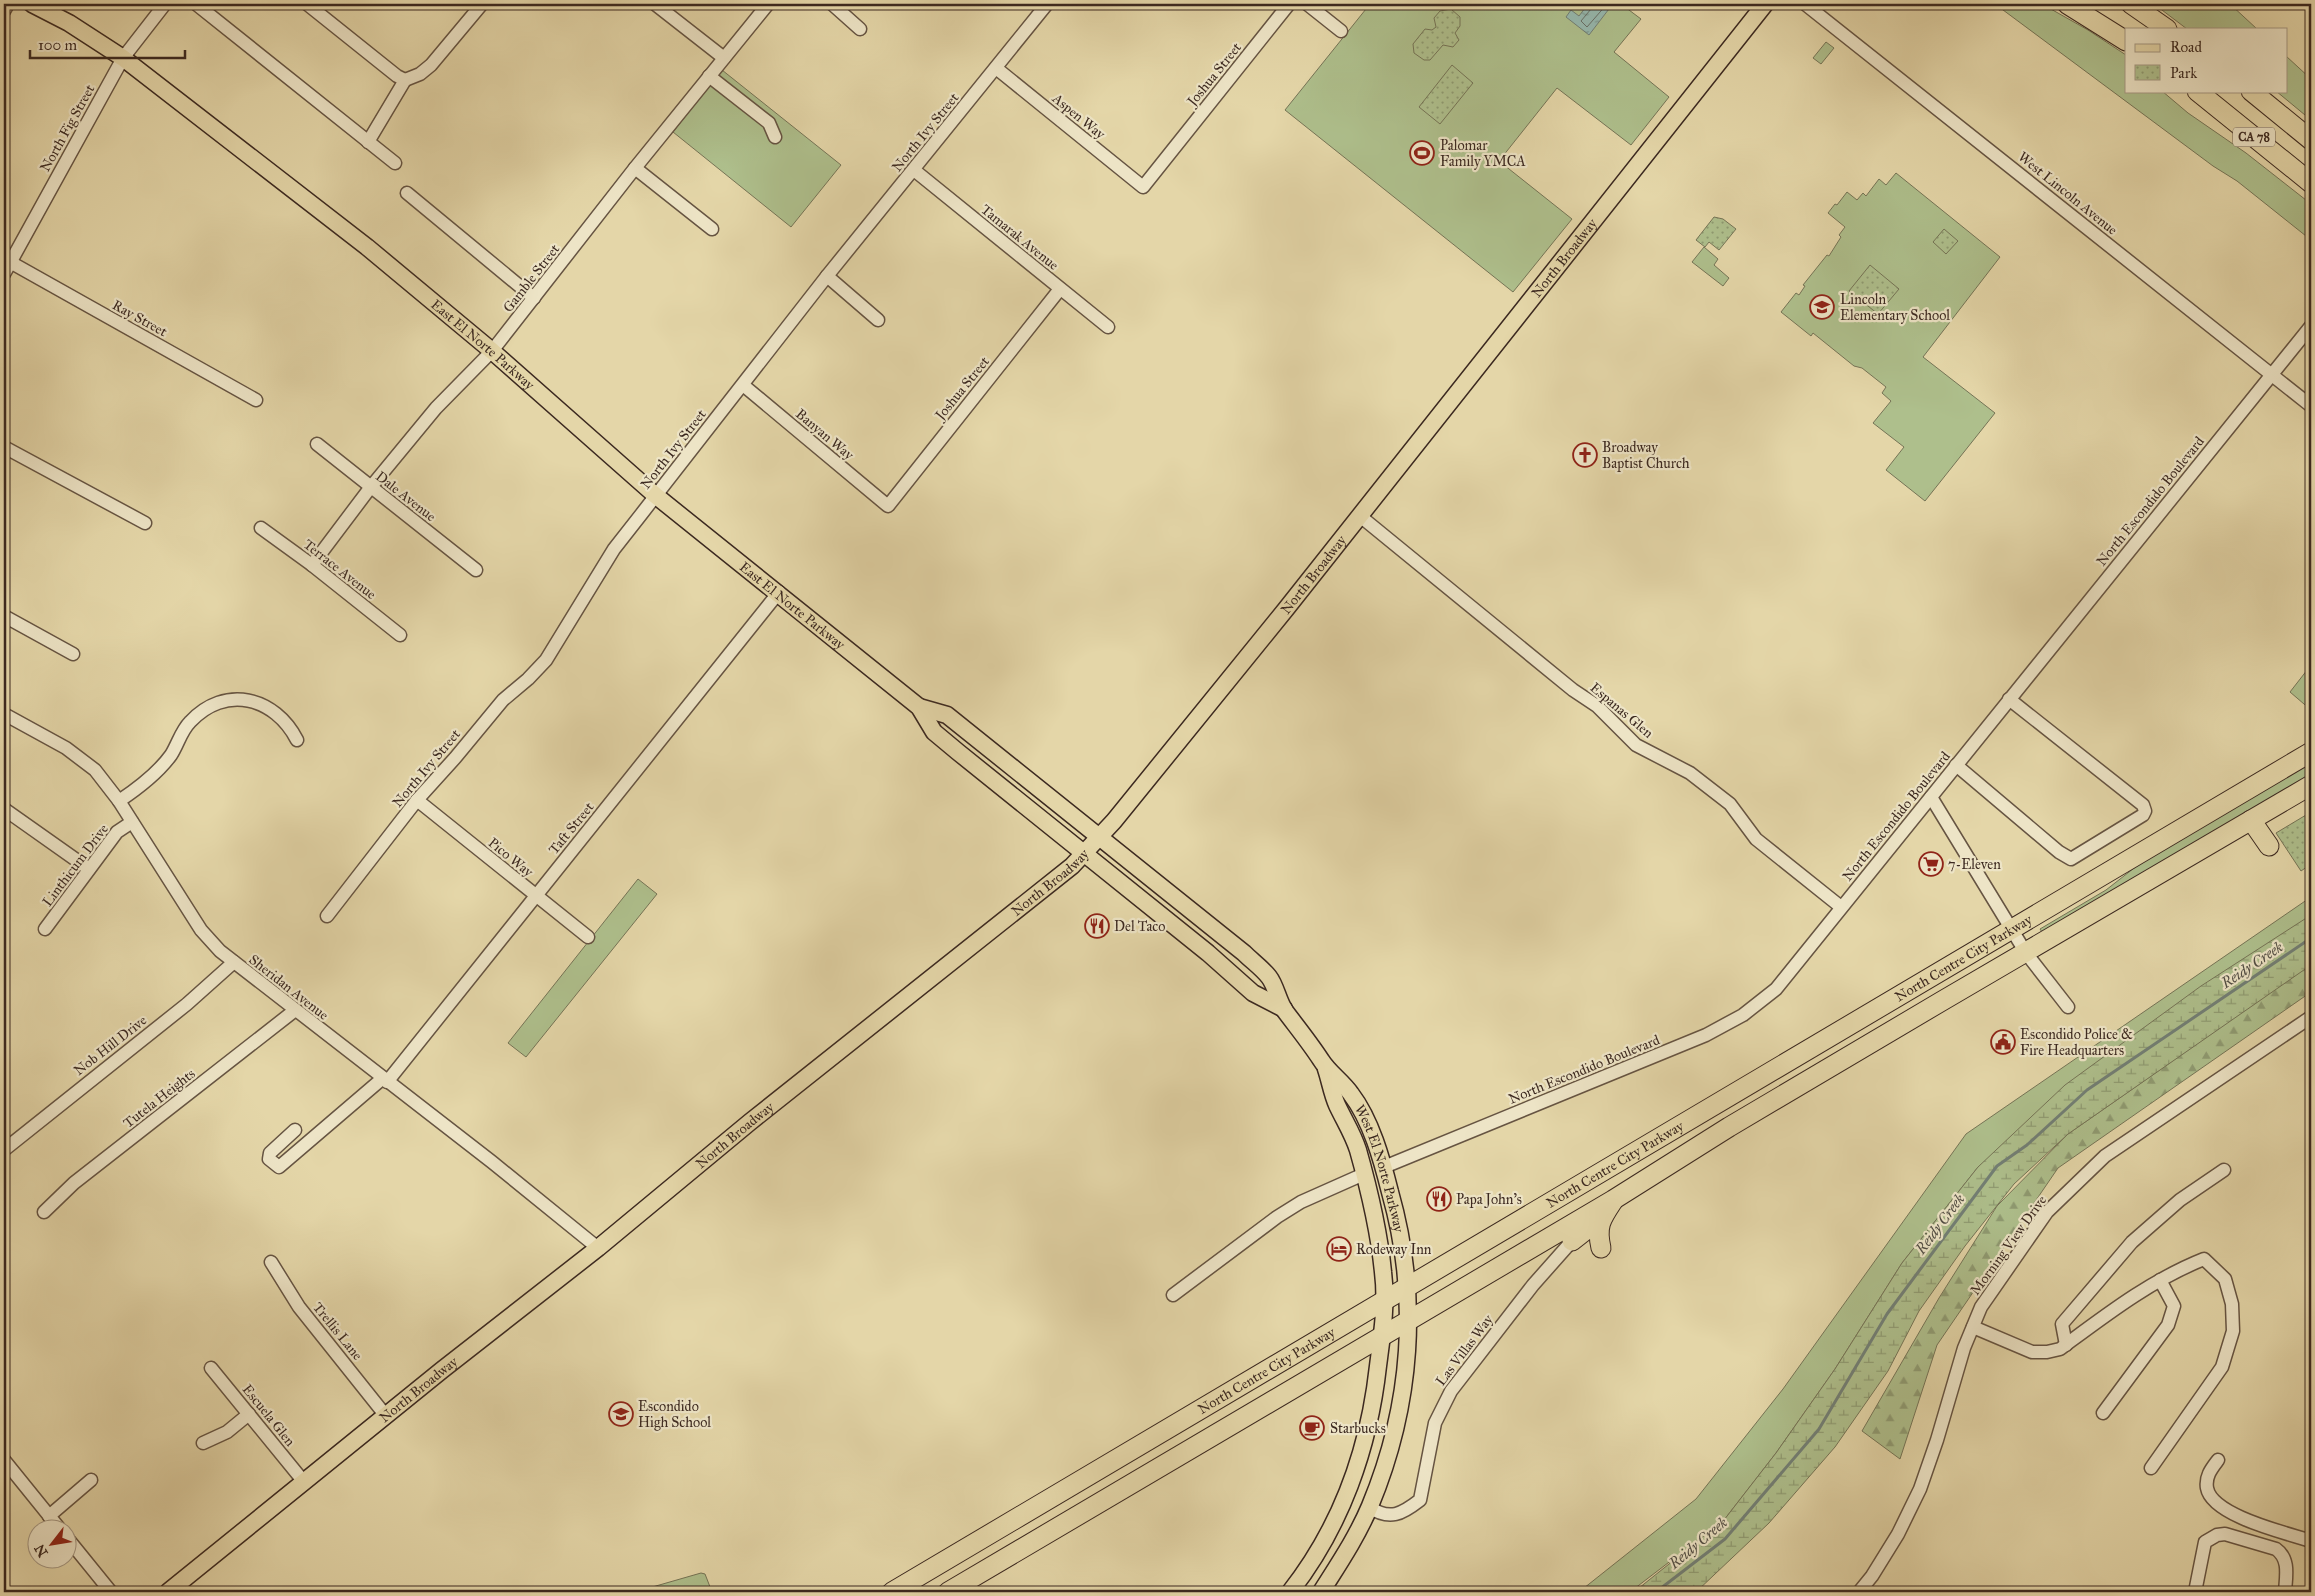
<svg xmlns="http://www.w3.org/2000/svg" width="2315" height="1596" font-family="'IM FELL Great Primer',serif">
  <style>
    .grass { fill: #aebf8c; stroke: #757456 }
    .forest { fill: url(#forest-firs); stroke: #757456 }
    .wetland { fill: url(#wetland-marsh); stroke: #757456 }
    .park { fill: url(#park-dots); stroke: #757456 }
    .water { fill: url(#water-ripples); stroke: #727f75 }
    .lines { fill: none; stroke-linecap: round; stroke-linejoin: round }
    .shore { stroke: #697067; stroke-width: 1 }
    .stream { stroke: #727f75; stroke-width: 3 }
    .minor-casing { stroke: #665442; stroke-width: 15 }
    .major-casing { stroke: #3c2920; stroke-width: 19 }
    .highway-casing { stroke: #3c2920; stroke-width: 21 }
    .minor { stroke: #ede4c6; stroke-width: 12 }
    .major { stroke: #e4d6a8; stroke-width: 16 }
    .highway { stroke: #e4d6a8; stroke-width: 19 }
    .labels { text-anchor: middle; stroke-width: 4.5; stroke-linejoin: round; paint-order: stroke }
    .shield { fill: #ede4c6; stroke: #716152; stroke-width: 1 }
    .shield-label { font-size: 12px; font-weight: bold; fill: #3c2920 }
    .street-label { font-size: 14px; fill: #3c2920; stroke: #ede4c6 }
    .poi-label { font-size: 14px; fill: #3c2920; stroke: #ede4c6; text-anchor: start }
    .water-label { font-size: 15px; font-style: italic; fill: #524d44; stroke: #ede4c6 }
  </style>
  <defs>
    <pattern id="forest-firs" width="22" height="20" patternUnits="userSpaceOnUse" patternTransform="scale(1.25)"><rect width="22" height="20" fill="#aebf8c"/><path d="M5 1l3.5 6h-7zM16 11l3.5 6h-7z" fill="#8f9b72"/></pattern>
    <pattern id="wetland-marsh" width="20" height="14" patternUnits="userSpaceOnUse" patternTransform="scale(1.25)"><rect width="20" height="14" fill="#aebf8c"/><path d="M1 5h8M5 5V1M11 12h8M15 12V8" fill="none" stroke="#8f9b72"/></pattern>
    <pattern id="park-dots" width="8" height="8" patternUnits="userSpaceOnUse" patternTransform="scale(1.25)"><rect width="8" height="8" fill="#aebf8c"/><path d="M2 2h.1M6 6h.1" fill="none" stroke="#8f9b72" stroke-width="1.8" stroke-linecap="round"/></pattern>
    <pattern id="water-ripples" width="26" height="14" patternUnits="userSpaceOnUse" patternTransform="scale(1.25)"><rect width="26" height="14" fill="#96b8ae"/><path d="M2 4q2-2 4 0t4 0M15 11q2-2 4 0t4 0" fill="none" stroke="#7c968d"/></pattern>
  </defs>
  <rect width="100%" height="100%" fill="#e4d6a8"/>
  <filter id="stains"><feTurbulence type="fractalNoise" baseFrequency=".004" numOctaves="4"/><feColorMatrix values="0 0 0 0 .2 0 0 0 0 .09 0 0 0 0 .02 0 0 0 .5 -.17"/></filter>
  <radialGradient id="worn" r=".72"><stop offset=".6" stop-color="#630" stop-opacity="0"/><stop offset="1" stop-color="#630" stop-opacity=".3"/></radialGradient>
  <!-- grass -->
  <g class="grass">
    <polygon points="1370,4 1621,4 1641,19 1614,52 1669,97 1631,145 1557,88 1499,161 1572,219 1513,292 1285,110"/>
    <polygon points="1995,4 2042,4 2088,30 2126,55 2126,91 2162,91 2188,113 2246,153 2311,204 2311,240 2237,181 2213,166"/>
    <polygon points="2154,4 2230,4 2257,29 2187,29"/>
    <polygon points="1826,42 1834,48 1821,64 1813,58"/>
    <polygon points="2286,56 2311,79 2311,120 2276,91 2286,91"/>
    <polygon points="722,70 841,165 791,227 673,132"/>
    <polygon points="1896,173 2000,257 1923,357 1995,413 1925,501 1886,470 1904,447 1873,423 1891,401 1882,393 1886,387 1862,368 1854,366 1813,333 1811,336 1781,312 1796,293 1799,295 1805,286 1803,285 1827,255 1829,256 1841,237 1839,235 1845,227 1828,213 1835,204 1837,205 1847,192 1857,200 1863,193 1866,196 1879,179 1886,185"/>
    <polygon points="1704,247 1718,259 1714,265 1729,278 1723,286 1692,262"/>
    <polygon points="2311,665 2311,710 2290,692"/>
    <polygon points="2311,762 2311,775 2042,932 2040,929 2106,890 2138,865"/>
    <polygon points="638,879 657,894 526,1057 508,1043"/>
    <polygon points="2311,897 2311,921 1978,1167 1902,1263 1835,1369 1776,1453 1724,1520 1630,1592 1579,1592 1696,1499 1783,1389 1966,1134"/>
    <polygon points="701,1573 705,1574 712,1592 635,1592"/>
  </g>
  <!-- forest -->
  <polygon class="forest" points="2311,964 2311,992 2058,1168 1937,1345 1900,1459 1862,1431 1939,1298 1997,1206 2068,1134"/>
  <!-- wetland -->
  <polygon class="wetland" points="2311,915 2311,965 2068,1134 2014,1184 1965,1246 1919,1311 1888,1371 1835,1447 1769,1523 1696,1592 1634,1592 1724,1520 1776,1453 1835,1369 1902,1263 1978,1167 2065,1085 2201,986"/>
  <!-- park -->
  <g class="park">
    <polygon points="1451,9 1460,17 1460,26 1455,33 1459,40 1453,47 1443,45 1430,60 1424,60 1414,53 1413,44 1425,29 1432,30 1436,27 1434,18 1440,11"/>
    <polygon points="1452,65 1473,83 1440,124 1419,107"/>
    <polygon points="1714,217 1723,219 1736,229 1719,250 1709,242 1705,247 1696,240"/>
    <polygon points="1944,229 1958,241 1946,254 1933,242"/>
    <polygon points="1870,265 1899,289 1878,314 1849,291"/>
    <polygon points="2311,812 2311,864 2301,871 2276,833"/>
  </g>
  <!-- water -->
  <polygon class="water" points="1588,4 1612,5 1589,35 1566,17 1571,10 1579,16"/>
  <g class="lines">
    <!-- shore -->
    <polyline class="shore" points="1592,4 1591,9 1581,21 1587,27 1607,4"/>
    <!-- stream -->
    <polyline class="stream" points="1656,1592 1725,1539 1819,1429 1887,1314 1997,1166 2027,1145 2087,1090 2311,938"/>
    <!-- minor casing -->
    <g class="minor-casing">
      <g id="minor">
        <polyline points="196,4 395,163"/>
        <polyline points="307,4 397,76 405,80"/>
        <polyline points="655,4 724,58"/>
        <polyline points="832,4 860,29"/>
        <polyline points="1307,4 1341,31"/>
        <polyline points="1805,4 2311,406"/>
        <polyline points="4,11 8,4"/>
        <polyline points="996,68 1143,187 1289,4"/>
        <polyline points="709,76 769,123 775,137"/>
        <polyline points="405,80 420,74 431,65 482,4"/>
        <polyline points="368,142 405,80"/>
        <polyline points="635,168 712,229"/>
        <polyline points="914,170 1108,327"/>
        <polyline points="407,193 534,298"/>
        <polyline points="10,262 256,400"/>
        <polyline points="4,274 123,58 165,4"/>
        <polyline points="827,276 878,320"/>
        <polyline points="743,385 888,506 1060,289"/>
        <polyline points="317,444 476,570"/>
        <polyline points="4,447 145,523"/>
        <polyline points="1360,516 1573,690 1597,706 1636,745 1690,773 1730,804 1756,839 1841,907"/>
        <polyline points="261,528 312,565 400,635"/>
        <polyline points="312,565 370,488 436,408 492,351 635,168 768,4"/>
        <polyline points="4,616 73,654"/>
        <polyline points="4,714 66,748 95,770 119,801 201,930 220,951 492,1162 598,1248"/>
        <polyline points="1956,765 2059,852 2071,859 2143,815 2145,811 2143,805 2009,699"/>
        <polyline points="1931,797 2026,953 2068,1007"/>
        <polyline points="417,800 588,937"/>
        <path d="M119 801C137 789 158 773 171 755 178 744 181 731 190 722 225 684 275 697 297 740"/>
        <polyline points="4,809 89,869"/>
        <polyline points="327,916 417,800 455,758 503,700 528,679 546,660 614,549 643,512 827,276 1047,4"/>
        <polyline points="45,929 117,832 132,822"/>
        <polyline points="387,1082 779,592"/>
        <polyline points="295,1130 270,1153 269,1159 279,1167 383,1078"/>
        <polyline points="4,1150 187,1004 234,962"/>
        <polyline points="1384,1167 1706,1035 1743,1015 1776,989 2311,326"/>
        <polyline points="44,1212 74,1183 294,1011"/>
        <polyline points="271,1262 299,1307 386,1416"/>
        <polyline points="1173,1295 1277,1217 1301,1202 1364,1174"/>
        <path d="M1973 1327 2032 1352H2047L2060 1349C2106 1315 2151 1280 2204 1259L2225 1279 2232 1304 2233 1331 2222 1367 2151 1468"/>
        <polyline points="2066,1345 2062,1324 2132,1242 2180,1200 2224,1170"/>
        <polyline points="211,1368 304,1482"/>
        <polyline points="2103,1413 2168,1325 2174,1306 2160,1280"/>
        <polyline points="203,1443 227,1432 249,1414"/>
        <polyline points="4,1460 59,1528"/>
        <path d="M2218 1460C2212 1468 2205 1476 2207 1488 2212 1516 2287 1533 2311 1541"/>
        <path d="M1369 1507C1390 1521 1402 1514 1420 1500L1435 1423 1451 1391 1533 1285 1572 1241"/>
        <polyline points="49,1516 91,1480"/>
        <polyline points="68,1539 111,1592"/>
        <polyline points="1859,1592 1872,1576 1898,1534 1920,1489 1937,1440 1964,1348 1981,1307 2047,1212 2105,1156 2311,1017"/>
        <path d="M2195 1592 2205 1542 2217 1535 2225 1534 2276 1549C2290 1559 2286 1576 2285 1592"/>
      </g>
    </g>
    <!-- major casing -->
    <g class="major-casing">
      <g id="major">
        <path id="s1" d="M32 4 69 23 123 58 367 247 492 351 655 495 919 707 934 732 958 752 1208 953 1253 993 1284 1009"/>
        <path id="s2" d="M919 707 947 715 1244 953C1252 961 1262 968 1269 977 1276 986 1278 1001 1285 1011 1297 1027 1310 1043 1321 1060 1329 1073 1342 1081 1351 1094 1371 1120 1382 1160 1390 1192 1420 1298 1412 1405 1370 1506 1357 1537 1338 1565 1321 1592"/>
        <path id="s3" d="M168 1592 442 1370 598 1248 750 1122 1072 866 1114 821 1286 609 1765 4"/>
        <path d="M1290 1592C1341 1527 1369 1448 1378 1366 1382 1335 1387 1304 1383 1272 1379 1231 1369 1189 1358 1150 1353 1134 1344 1120 1337 1105 1332 1094 1330 1081 1326 1069"/>
      </g>
    </g>
    <!-- highway casing -->
    <g class="highway-casing">
      <g id="highway">
        <polyline points="2067,4 2126,41"/>
        <polyline points="2131,4 2167,29"/>
        <polyline points="2197,91 2311,183"/>
        <polyline points="2251,91 2311,140"/>
        <polyline points="2251,820 2269,846"/>
        <polyline points="1572,1241 1600,1219"/>
        <path d="M1601 1248C1596 1226 1601 1219 1613 1201"/>
        <path id="s4" d="M892 1592 2311 752"/>
        <polyline points="948,1592 1613,1200 1729,1127 1942,1001 2311,785"/>
      </g>
    </g>
    <!-- minor -->
    <use href="#minor" class="minor"/>
    <!-- major -->
    <use href="#major" class="major"/>
    <!-- highway -->
    <use href="#highway" class="highway"/>
  </g>
  <!-- icons -->
  <defs>
    <g id="stadium-ring" transform="scale(1.25)"><circle r="9.5" fill="#ede4c6" stroke="#8f2418" stroke-width="1.5"/><path d="M0-5a6.5 5 0 1 0 0 10a6.5 5 0 1 0 0-10ZM-3.5-1.8h7v3.6h-7Z" fill="#8f2418"/></g>
    <g id="school-ring" transform="scale(1.25)"><circle r="9.5" fill="#ede4c6" stroke="#8f2418" stroke-width="1.5"/><path d="M0-5L7-2L0 1L-7-2ZM-4 1L0 2.5L4 1V4Q0 6-4 4Z" fill="#8f2418"/></g>
    <g id="church-ring" transform="scale(1.25)"><circle r="9.5" fill="#ede4c6" stroke="#8f2418" stroke-width="1.5"/><path d="M-1.2-6h2.4v3.5h3.3v2.4h-3.3V6h-2.4V-.1h-3.3v-2.4h3.3Z" fill="#8f2418"/></g>
    <g id="supermarket-ring" transform="scale(1.25)"><circle r="9.5" fill="#ede4c6" stroke="#8f2418" stroke-width="1.5"/><path d="M-6-5.5h2.5l.6 2H6L4.5 2H-2.5L-4.4-4H-6ZM-1.5 3.2a1.3 1.3 0 1 0 .1 0ZM3 3.2a1.3 1.3 0 1 0 .1 0Z" fill="#8f2418"/></g>
    <g id="restaurant-ring" transform="scale(1.25)"><circle r="9.5" fill="#ede4c6" stroke="#8f2418" stroke-width="1.5"/><path d="M-5-6h1v4h1v-4h1v4h1v-4h1v5L-1.5 .5V6h-2V.5L-5-1ZM5-6V6H3V1.5H1.5Q1.5-4 5-6Z" fill="#8f2418"/></g>
    <g id="civic-ring" transform="scale(1.25)"><circle r="9.5" fill="#ede4c6" stroke="#8f2418" stroke-width="1.5"/><path d="M-.6-6.5H3V-4.5H.6V-3L4-1V1h2V6H-6V1h2V-1L-.6-3ZM-1.2 2.5V6h2.4V2.5Z" fill="#8f2418"/></g>
    <g id="hotel-ring" transform="scale(1.25)"><circle r="9.5" fill="#ede4c6" stroke="#8f2418" stroke-width="1.5"/><path d="M-6-4.5h1.5V1H6V5H4.5V3h-9V5H-6ZM-4 0a1.8 1.8 0 1 1 3.6 0ZM.5 0V-2.5h3Q6-2.5 6 0Z" fill="#8f2418"/></g>
    <g id="cafe-ring" transform="scale(1.25)"><circle r="9.5" fill="#ede4c6" stroke="#8f2418" stroke-width="1.5"/><path d="M-5.5-4.5H6V0H3Q3 3.5 0 3.5H-2.5Q-5.5 3.5-5.5 0ZM3-3.2v2h1.7v-2ZM-6 4.5H4V6H-6Z" fill="#8f2418"/></g>
  </defs>
  <g fill-rule="evenodd">
    <use href="#stadium-ring" x="1422" y="153"/>
    <use href="#school-ring" x="1822" y="307"/>
    <use href="#church-ring" x="1585" y="455"/>
    <use href="#supermarket-ring" x="1931" y="864"/>
    <use href="#restaurant-ring" x="1097" y="926"/>
    <use href="#civic-ring" x="2003" y="1042"/>
    <use href="#restaurant-ring" x="1439" y="1199"/>
    <use href="#hotel-ring" x="1339" y="1249"/>
    <use href="#school-ring" x="621" y="1414"/>
    <use href="#cafe-ring" x="1312" y="1428"/>
  </g>
  <g class="labels">
    <!-- shield labels -->
    <rect class="shield" x="2233" y="127.5" width="42" height="19" rx="4"/>
    <g class="shield-label">
      <text x="2254" y="141">CA 78</text>
    </g>
    <!-- street labels -->
    <g class="street-label">
      <text transform="translate(1214 74) rotate(-51)" y="5">Joshua Street</text>
      <text transform="translate(1079 116) rotate(39)" y="5">Aspen Way</text>
      <text transform="translate(67 128) rotate(-61)" y="5">North Fig Street</text>
      <text transform="translate(925 132) rotate(-51)" y="5">North Ivy Street</text>
      <text transform="translate(2068 193) rotate(39)" y="5">West Lincoln Avenue</text>
      <text transform="translate(1020 237) rotate(39)" y="5">Tamarak Avenue</text>
      <text dy="5" stroke="none"><textPath href="#s3" startOffset="1942">North Broadway</textPath></text>
      <text transform="translate(531 278) rotate(-52)" y="5">Gamble Street</text>
      <text transform="translate(140 318) rotate(29)" y="5">Ray Street</text>
      <text dy="5" stroke="none"><textPath href="#s1" startOffset="566">East El Norte Parkway</textPath></text>
      <text transform="translate(962 388) rotate(-51)" y="5">Joshua Street</text>
      <text transform="translate(825 434) rotate(40)" y="5">Banyan Way</text>
      <text transform="translate(673 449) rotate(-52)" y="5">North Ivy Street</text>
      <text transform="translate(406 496) rotate(38)" y="5">Dale Avenue</text>
      <text transform="translate(2150 501) rotate(-51)" y="5">North Escondido Boulevard</text>
      <text transform="translate(340 569) rotate(38)" y="5">Terrace Avenue</text>
      <text dy="5" stroke="none"><textPath href="#s3" startOffset="1538">North Broadway</textPath></text>
      <text dy="5" stroke="none"><textPath href="#s1" startOffset="971">East El Norte Parkway</textPath></text>
      <text transform="translate(1622 710) rotate(40)" y="5">Espanas Glen</text>
      <text transform="translate(426 768) rotate(-50)" y="5">North Ivy Street</text>
      <text transform="translate(1896 816) rotate(-51)" y="5">North Escondido Boulevard</text>
      <text transform="translate(571 828) rotate(-51)" y="5">Taft Street</text>
      <text transform="translate(511 857) rotate(39)" y="5">Pico Way</text>
      <text transform="translate(75 865) rotate(-53)" y="5">Linthicum Drive</text>
      <text dy="5" stroke="none"><textPath href="#s3" startOffset="1132">North Broadway</textPath></text>
      <text dy="5" stroke="none"><textPath href="#s4" startOffset="1245">North Centre City Parkway</textPath></text>
      <text transform="translate(289 987) rotate(38)" y="5">Sheridan Avenue</text>
      <text transform="translate(110 1045) rotate(-38)" y="5">Nob Hill Drive</text>
      <text transform="translate(1584 1069) rotate(-22)" y="5">North Escondido Boulevard</text>
      <text transform="translate(159 1098) rotate(-38)" y="5">Tutela Heights</text>
      <text dy="5" stroke="none"><textPath href="#s3" startOffset="728">North Broadway</textPath></text>
      <text dy="5" stroke="none"><textPath href="#s4" startOffset="840">North Centre City Parkway</textPath></text>
      <text dy="5" stroke="none"><textPath href="#s2" startOffset="669">West El Norte Parkway</textPath></text>
      <text transform="translate(2008 1245) rotate(-54)" y="5">Morning View Drive</text>
      <text transform="translate(338 1331) rotate(51)" y="5">Trellis Lane</text>
      <text transform="translate(1464 1350) rotate(-53)" y="5">Las Villas Way</text>
      <text dy="5" stroke="none"><textPath href="#s4" startOffset="435">North Centre City Parkway</textPath></text>
      <text dy="5" stroke="none"><textPath href="#s3" startOffset="322">North Broadway</textPath></text>
      <text transform="translate(269 1415) rotate(51)" y="5">Escuela Glen</text>
    </g>
    <!-- poi labels -->
    <g class="poi-label">
      <text x="1440" y="150">Palomar<tspan x="1440" dy="16">Family YMCA</tspan></text>
      <text x="1840" y="304">Lincoln<tspan x="1840" dy="16">Elementary School</tspan></text>
      <text x="1602" y="452">Broadway<tspan x="1602" dy="16">Baptist Church</tspan></text>
      <text x="1948" y="869">7-Eleven</text>
      <text x="1114" y="931">Del Taco</text>
      <text x="2020" y="1039">Escondido Police &amp;<tspan x="2020" dy="16">Fire Headquarters</tspan></text>
      <text x="1456" y="1204">Papa John's</text>
      <text x="1356" y="1254">Rodeway Inn</text>
      <text x="638" y="1411">Escondido<tspan x="638" dy="16">High School</tspan></text>
      <text x="1330" y="1433">Starbucks</text>
    </g>
    <!-- water labels -->
    <g class="water-label">
      <text transform="translate(2252 965) rotate(-34)" y="5">Reidy Creek</text>
      <text transform="translate(1940 1224) rotate(-53)" y="5">Reidy Creek</text>
      <text transform="translate(1698 1543) rotate(-40)" y="5">Reidy Creek</text>
    </g>
  </g>
  <!-- margin -->
  <rect width="2315" height="1596" fill="none" stroke="#e4d6a8" stroke-width="20"/>
  <rect x="5" y="5" width="2305" height="1586" fill="none" stroke="#3c2920" stroke-width="2.5"/>
  <rect x="10" y="10" width="2295" height="1576" fill="none" stroke="#3c2920"/>
  <!-- legend -->
  <rect x="2125" y="28" width="162" height="65" fill="#ede4c6" stroke="#a69984"/>
  <rect x="2135" y="44" width="25" height="8" fill="#e4d6a8" stroke="#a69984"/>
  <text x="2170" y="52" font-size="15" fill="#3c2920">Road</text>
  <rect x="2135" y="65" width="25" height="15" fill="url(#park-dots)" stroke="#a69984"/>
  <text x="2170" y="78" font-size="15" fill="#3c2920">Park</text>
  <!-- north arrow -->
  <g transform="translate(52 1544) rotate(239)"><circle r="24" fill="#ede4c6" stroke="#a69984"/>
  <path d="M0-4L9 19L0 12L-9 19Z" fill="#8f2418"/>
  <text y="-8" font-size="14" font-weight="bold" text-anchor="middle" fill="#3c2920">N</text>
  </g>
  <!-- scale -->
  <path d="M30 50v8h155v-8" fill="none" stroke="#3c2920" stroke-width="2.5"/>
  <text x="38" y="50" font-size="15" fill="#3c2920" stroke="#ede4c6" stroke-width="4" paint-order="stroke">100 m</text>
  <rect width="100%" height="100%" filter="url(#stains)"/>
  <rect width="100%" height="100%" fill="url(#worn)"/>
</svg>
